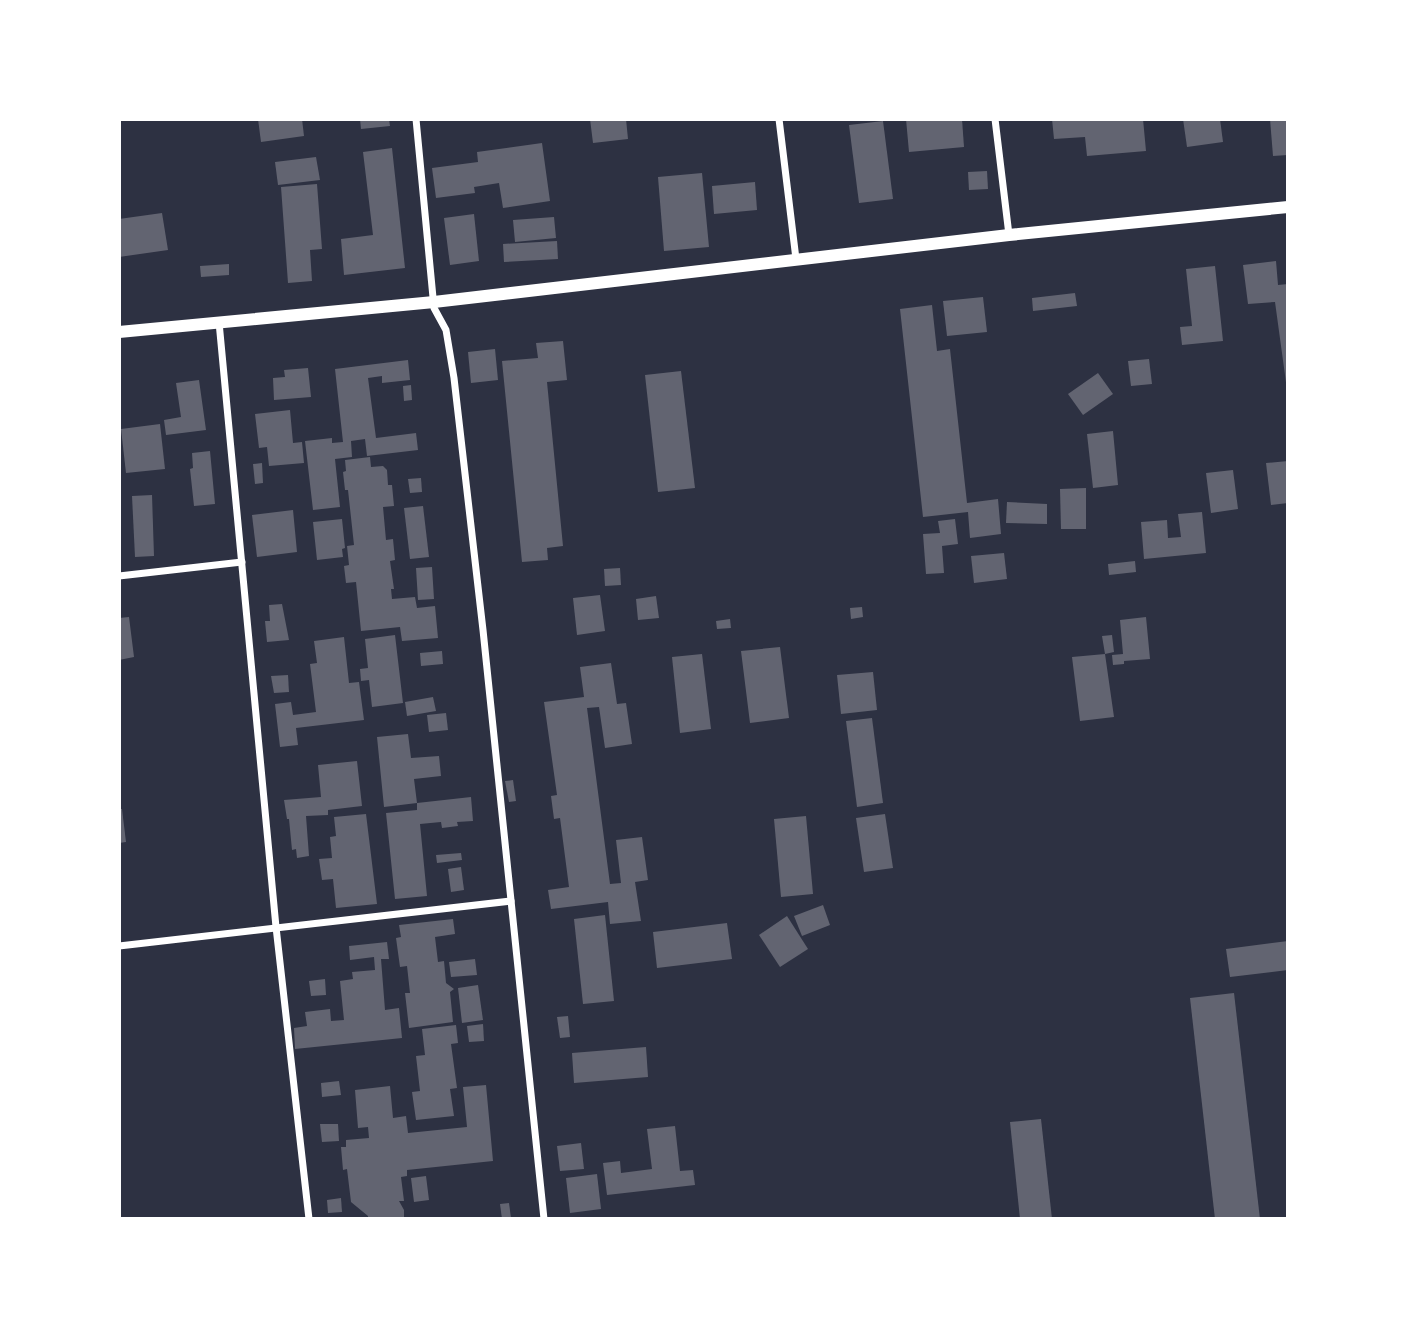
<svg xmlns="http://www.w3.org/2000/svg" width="1407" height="1338" font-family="'Crimson Pro',serif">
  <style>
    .building { fill: #626471 }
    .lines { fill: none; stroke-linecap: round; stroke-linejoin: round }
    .minor { stroke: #fff; stroke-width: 7 }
    .tertiary { stroke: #fff; stroke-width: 12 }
  </style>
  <rect width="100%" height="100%" fill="#2d3142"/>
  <!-- building -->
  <g class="building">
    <polygon points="258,119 302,119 304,136 261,142"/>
    <polygon points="360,119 389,119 390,126 361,129"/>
    <polygon points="590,119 626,119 628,139 593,143"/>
    <polygon points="906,119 962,119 964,147 909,152"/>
    <polygon points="1052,119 1143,119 1146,151 1087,156 1085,137 1054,139"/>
    <polygon points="1183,119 1220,119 1223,142 1187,147"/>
    <polygon points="1270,119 1288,119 1288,155 1273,156"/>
    <polygon points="883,121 893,199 859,203 849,125"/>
    <polygon points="542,143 550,201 503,208 499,183 474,187 475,193 436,198 432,168 478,162 477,152"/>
    <polygon points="392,148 405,268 344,275 341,239 373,235 363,152"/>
    <polygon points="316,157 320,180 278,185 275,162"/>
    <polygon points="987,171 988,189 969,190 968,172"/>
    <polygon points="702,173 709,247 664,251 658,177"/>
    <polygon points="755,182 757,210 714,214 712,186"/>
    <polygon points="317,184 322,249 310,250 312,281 288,283 281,187"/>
    <polygon points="162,213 168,250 119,257 119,219"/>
    <polygon points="474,214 479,261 450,265 444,218"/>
    <polygon points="554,217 556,238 515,242 513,220"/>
    <polygon points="557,241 558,259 504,262 503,244"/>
    <polygon points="1276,261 1278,285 1288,284 1288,397 1275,302 1248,304 1243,265"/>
    <polygon points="229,264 229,275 201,277 200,266"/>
    <polygon points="1215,266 1223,341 1182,345 1180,327 1192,326 1186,269"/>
    <polygon points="1075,293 1077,306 1033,311 1032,298"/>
    <polygon points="983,297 987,332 947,336 943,301"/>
    <polygon points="932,305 937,351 950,349 967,503 998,499 1001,534 970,538 968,512 923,517 900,309"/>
    <polygon points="563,341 567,380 547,382 563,546 547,548 548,560 522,562 502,361 538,358 536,343"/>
    <polygon points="495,349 498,380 471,383 468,352"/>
    <polygon points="1149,359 1152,384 1131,386 1128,361"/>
    <polygon points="408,360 410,380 382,383 382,376 368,378 376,438 416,433 418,450 367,456 365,439 351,441 352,457 335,459 340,507 313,510 305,441 332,438 332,443 343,442 335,369"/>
    <polygon points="308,368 311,397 274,400 273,378 285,377 284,370"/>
    <polygon points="681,371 695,488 658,492 645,375"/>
    <polygon points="1098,373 1113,394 1083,415 1068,394"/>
    <polygon points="199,380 206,430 166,435 164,420 181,417 176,383"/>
    <polygon points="411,385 412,400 404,401 403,386"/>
    <polygon points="290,410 293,443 302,442 304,463 269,466 267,447 259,448 255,414"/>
    <polygon points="160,424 165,469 126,473 121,429"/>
    <polygon points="1113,431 1118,485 1093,488 1087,434"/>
    <polygon points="210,451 215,504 194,506 190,469 193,468 192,453"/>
    <polygon points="370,457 371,467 383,466 387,470 388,485 392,485 394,506 383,507 386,540 393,539 395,560 390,561 394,589 391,589 392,599 415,597 417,608 435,606 438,638 402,641 400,627 361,631 356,582 346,583 344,566 349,565 347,546 354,545 348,490 345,490 343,472 346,471 345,460"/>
    <polygon points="1288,461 1288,503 1271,505 1266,463"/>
    <polygon points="262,463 263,483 255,484 253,464"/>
    <polygon points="1233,470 1238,509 1211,513 1206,473"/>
    <polygon points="421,478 422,492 410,493 408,479"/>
    <polygon points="1086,488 1086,529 1061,529 1060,489"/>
    <polygon points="152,495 154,556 135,557 132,496"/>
    <polygon points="1007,502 1047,504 1047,524 1006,523"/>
    <polygon points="423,506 429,557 410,559 404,508"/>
    <polygon points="293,510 297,552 257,557 252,515"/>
    <polygon points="1202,512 1206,553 1144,559 1141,522 1167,520 1168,538 1181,537 1178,514"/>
    <polygon points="342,519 345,548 342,549 343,557 317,560 313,522"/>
    <polygon points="955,519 958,544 942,546 944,573 926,574 923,534 940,533 938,521"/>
    <polygon points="1004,553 1007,579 974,583 971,556"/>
    <polygon points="1135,561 1136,572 1109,575 1108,564"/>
    <polygon points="432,567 434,599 418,600 416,568"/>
    <polygon points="620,568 621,585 605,586 604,569"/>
    <polygon points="600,595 605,631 577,635 573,598"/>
    <polygon points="656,596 659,618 638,620 636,599"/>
    <polygon points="282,604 289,640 267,642 265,621 270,621 269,605"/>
    <polygon points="862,607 863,617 851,619 850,608"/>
    <polygon points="129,617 134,657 119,660 119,618"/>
    <polygon points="1146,617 1150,659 1124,661 1124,664 1113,665 1112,655 1123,654 1120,620"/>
    <polygon points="730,619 731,628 717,629 716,621"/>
    <polygon points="395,635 403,703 372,707 369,680 361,681 360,669 368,668 365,639"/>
    <polygon points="1112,635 1114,652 1105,654 1114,717 1080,721 1072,657 1105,654 1102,636"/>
    <polygon points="344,637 349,683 359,682 364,720 296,728 298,745 280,747 275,704 291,702 293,715 316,712 310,664 317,663 314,641"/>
    <polygon points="780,647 789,718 750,723 741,651"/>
    <polygon points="442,651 443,664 421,666 420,653"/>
    <polygon points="702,654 711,729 680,733 672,657"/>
    <polygon points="611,663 617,704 626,703 632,744 605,748 599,707 587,708 610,884 621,883 616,840 642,837 648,880 635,882 641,921 610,924 608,902 551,909 548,890 569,887 560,818 554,819 551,796 557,795 544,702 584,697 580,667"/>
    <polygon points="873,672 877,710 841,714 837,675"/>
    <polygon points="288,675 289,692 274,693 271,676"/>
    <polygon points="433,697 436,711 407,716 405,702"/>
    <polygon points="446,713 448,730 429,732 427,715"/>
    <polygon points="872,718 883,803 857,807 846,721"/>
    <polygon points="408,734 411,758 439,756 441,776 414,779 417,803 384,807 377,737"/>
    <polygon points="357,761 362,806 328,810 328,815 306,816 309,856 297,858 296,849 292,850 289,819 287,819 284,800 321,797 318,765"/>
    <polygon points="513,780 516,801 509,802 505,781"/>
    <polygon points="471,797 473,821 457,822 458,826 442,828 441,822 420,824 427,896 395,899 386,813 417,810 417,803"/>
    <polygon points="119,809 122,809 126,842 119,843"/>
    <polygon points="366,814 377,904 336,908 333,879 322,880 319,859 332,858 330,837 336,836 334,817"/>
    <polygon points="885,814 893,868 864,872 856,818"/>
    <polygon points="806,816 813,894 781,897 774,819"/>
    <polygon points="461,853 462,860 437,863 436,855"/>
    <polygon points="461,867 464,890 451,892 448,869"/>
    <polygon points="823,905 830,925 802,936 794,916"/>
    <polygon points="605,915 614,1001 583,1004 574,919"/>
    <polygon points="787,916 808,949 780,967 759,935"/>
    <polygon points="453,919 455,934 435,937 438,962 444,961 446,983 454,989 450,992 453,1022 409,1028 405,993 410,993 407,966 400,967 396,938 401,937 399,925"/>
    <polygon points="727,923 732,959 657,968 653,932"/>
    <polygon points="1288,941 1288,970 1230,977 1226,949"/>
    <polygon points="387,942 389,959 381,959 385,1010 399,1008 402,1038 295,1049 294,1028 307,1026 305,1012 330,1009 331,1021 344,1020 340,981 353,979 352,972 375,970 374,957 350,960 349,946"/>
    <polygon points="475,959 477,975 451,977 449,962"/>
    <polygon points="325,979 326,995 311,996 309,981"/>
    <polygon points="478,985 483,1020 462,1023 458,988"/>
    <polygon points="1234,993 1260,1219 1215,1219 1190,998"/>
    <polygon points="568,1016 570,1037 560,1038 557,1017"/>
    <polygon points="483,1024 484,1041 469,1042 467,1026"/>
    <polygon points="456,1025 458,1043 451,1044 457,1088 450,1089 454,1116 416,1120 412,1092 420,1091 416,1056 425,1055 422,1029"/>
    <polygon points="646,1047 648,1077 574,1083 572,1053"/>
    <polygon points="339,1081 341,1095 322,1097 321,1083"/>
    <polygon points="486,1085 493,1161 407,1170 407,1176 401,1177 404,1201 399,1201 404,1210 404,1219 368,1219 368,1216 351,1202 347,1169 343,1170 341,1147 346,1147 346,1140 369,1138 368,1127 358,1128 355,1090 390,1086 393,1118 406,1116 408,1133 467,1127 463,1087"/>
    <polygon points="1041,1119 1052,1219 1020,1219 1010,1122"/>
    <polygon points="320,1124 338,1124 339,1141 322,1142"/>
    <polygon points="675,1126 680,1171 693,1170 695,1185 607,1195 603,1163 620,1161 621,1173 652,1169 647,1129"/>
    <polygon points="581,1143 584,1169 560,1171 557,1146"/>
    <polygon points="597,1174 601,1209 570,1213 566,1178"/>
    <polygon points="426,1176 429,1200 414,1202 411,1178"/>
    <polygon points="341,1198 342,1212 328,1213 327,1200"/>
    <polygon points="509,1203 511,1218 502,1219 500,1204"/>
  </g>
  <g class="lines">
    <!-- minor -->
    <g class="minor">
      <polyline points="416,119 434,308 446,330 454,378 483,630 544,1219"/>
      <polyline points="779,119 796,259"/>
      <polyline points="995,119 1009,235"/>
      <polyline points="219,322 276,927 309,1219"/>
      <polyline points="119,576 242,562"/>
      <polyline points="119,946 511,901"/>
    </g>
    <!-- tertiary -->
    <polyline class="tertiary" points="119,332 434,302 1009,235 1288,207"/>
  </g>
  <!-- border -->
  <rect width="1407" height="1338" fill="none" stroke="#ffffff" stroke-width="242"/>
</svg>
